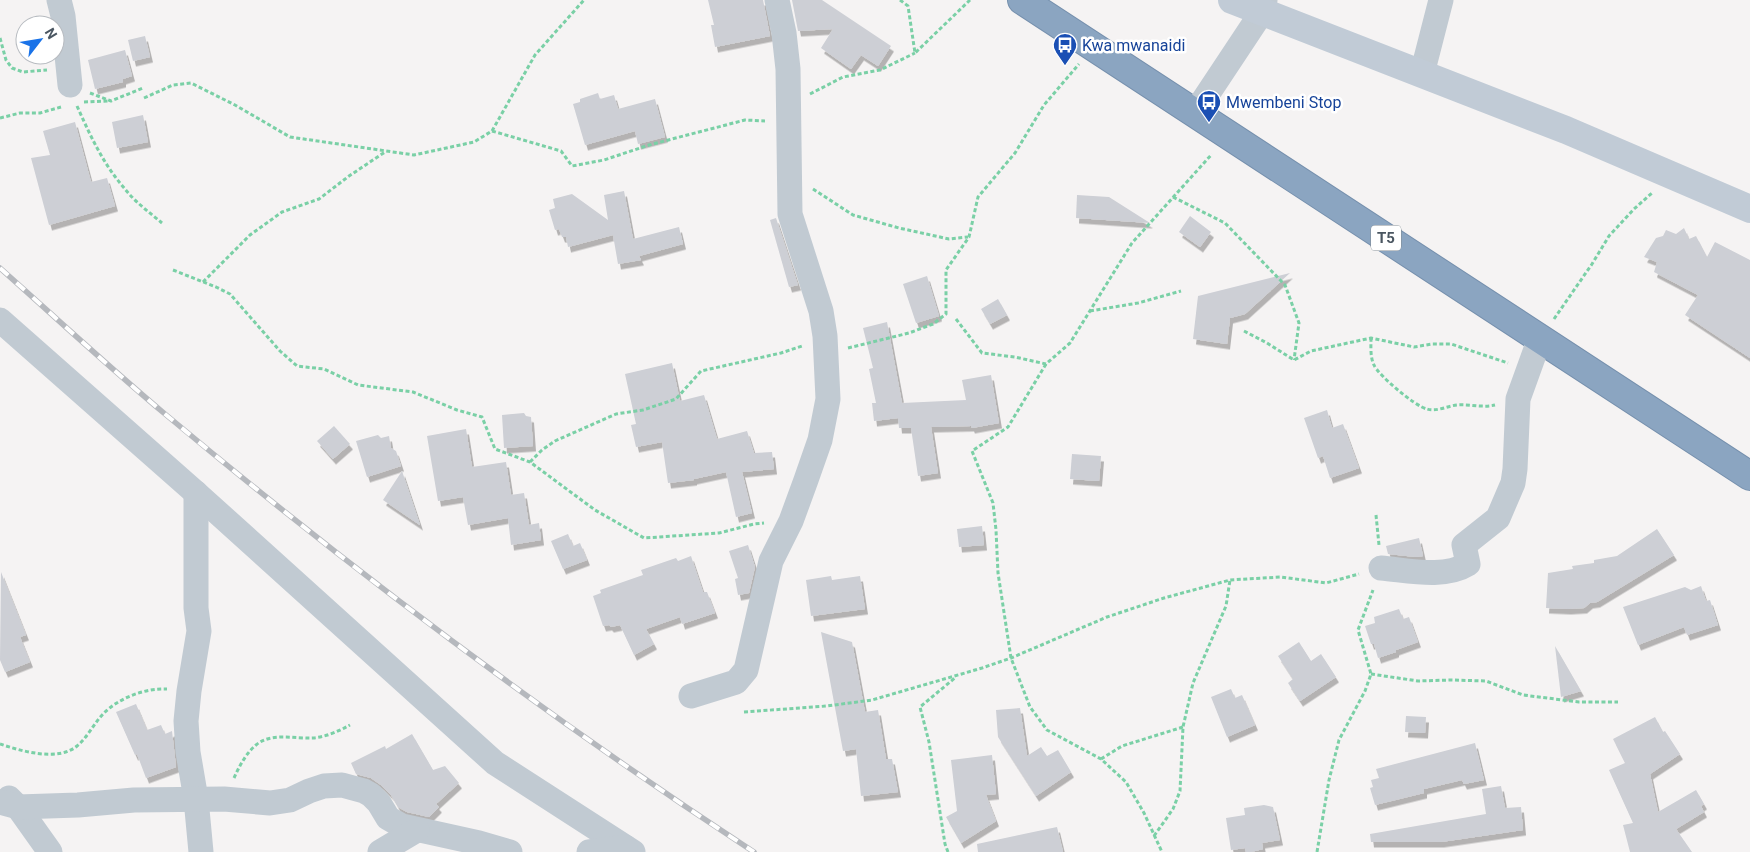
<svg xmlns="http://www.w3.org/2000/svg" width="1750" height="852" font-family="Roboto,sans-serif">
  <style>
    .building { fill: #cdcfd5; filter: url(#shadow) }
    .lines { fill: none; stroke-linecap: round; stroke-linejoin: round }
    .highway-casing { stroke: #7690ad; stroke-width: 30 }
    .path { stroke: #7ad0a6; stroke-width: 3; stroke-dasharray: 4 2.5; stroke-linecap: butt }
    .street { stroke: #c1cad2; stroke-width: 25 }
    .secondary { stroke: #c1cbd6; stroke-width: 28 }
    .highway { stroke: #8ba5c1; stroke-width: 28 }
    .rail-casing { stroke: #b5b8bd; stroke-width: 5.5 }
    .rail { stroke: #fff; stroke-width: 4; stroke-dasharray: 11; stroke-linecap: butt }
    .labels { text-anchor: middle; stroke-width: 5; stroke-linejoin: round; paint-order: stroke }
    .shield { fill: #fff; stroke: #808990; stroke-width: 1 }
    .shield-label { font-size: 15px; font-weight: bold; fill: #4a5661 }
    .transit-label { font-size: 16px; fill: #164399; stroke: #fff; text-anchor: start }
  </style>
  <defs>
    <filter id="shadow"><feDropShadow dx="3" dy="5.5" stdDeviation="0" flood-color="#0004"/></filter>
  </defs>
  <rect width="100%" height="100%" fill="#f5f3f3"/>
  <!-- building -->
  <g class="building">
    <polygon points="708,0 763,0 770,36 715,47 711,25 714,25"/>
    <polygon points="792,0 822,0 891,46 878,66 861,55 851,69 821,48 833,29 798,31"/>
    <polygon points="145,36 150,57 133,61 128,40"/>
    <polygon points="125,50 132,76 123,79 123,82 95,89 88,60"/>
    <polygon points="598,93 600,99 614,95 618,109 655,99 665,137 638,144 635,131 585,145 573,104 580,102 580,99"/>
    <polygon points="143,115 148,142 117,148 112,122"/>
    <polygon points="75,122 91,182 107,178 115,206 49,225 31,158 50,155 43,131"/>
    <polygon points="624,191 633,239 679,227 683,244 639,256 641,260 618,264 613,235 568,247 566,237 562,237 559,229 555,230 549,210 555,208 553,199 572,194 608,220 604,195"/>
    <polygon points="1077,195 1109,197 1150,223 1076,218"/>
    <polygon points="1190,216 1211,232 1200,247 1179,232"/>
    <polygon points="776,218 798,285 789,287 770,220"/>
    <polygon points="1684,228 1689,239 1696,236 1707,257 1715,242 1750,260 1750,358 1685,315 1698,295 1654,272 1657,262 1644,257 1656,238 1663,236 1666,230 1676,234"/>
    <polygon points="1290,273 1245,314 1230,318 1227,344 1193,339 1198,296"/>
    <polygon points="927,276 939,316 916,323 903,284"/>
    <polygon points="998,299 1007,315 990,324 981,309"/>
    <polygon points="887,322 902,403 966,400 962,380 991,375 999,423 972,428 971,426 931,427 938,473 918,476 911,428 899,428 898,418 874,421 872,403 876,403 869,369 873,368 863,328"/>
    <polygon points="672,363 680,401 704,395 717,439 747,431 754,453 772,452 774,469 742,472 752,513 736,517 726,472 694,479 694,480 668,483 662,442 636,447 631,425 636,424 625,374"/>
    <polygon points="1327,410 1332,428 1343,424 1359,468 1330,478 1323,456 1318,458 1304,418"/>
    <polygon points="524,413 526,416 531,417 533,446 504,448 502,415"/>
    <polygon points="334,426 350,444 333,459 317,441"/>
    <polygon points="466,429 472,467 506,462 511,495 524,493 529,525 539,523 541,540 511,545 508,518 468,525 463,497 438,501 427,436"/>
    <polygon points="378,435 381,438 389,436 391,448 396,451 401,466 367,477 356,441"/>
    <polygon points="1072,454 1101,456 1099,481 1070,479"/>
    <polygon points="402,471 420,525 383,500"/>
    <polygon points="982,526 984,545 959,547 957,529"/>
    <polygon points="1657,529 1674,555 1597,602 1590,603 1584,608 1568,609 1546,608 1548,573 1573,569 1572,566 1594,563 1594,560 1617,556"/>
    <polygon points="568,534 573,546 580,543 587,560 563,569 551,541"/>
    <polygon points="1419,538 1423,556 1416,557 1388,554 1386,546"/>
    <polygon points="748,545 755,567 749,593 738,595 735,579 738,578 729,551"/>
    <polygon points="691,556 703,592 707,592 715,613 682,624 680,617 646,629 654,644 634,655 620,625 611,627 609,625 603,626 593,596 601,593 600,590 643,575 641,570 676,558 678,561"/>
    <polygon points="1,572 26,635 20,637 30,662 5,672 0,660"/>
    <polygon points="831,576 832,580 860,576 865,609 811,616 806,580"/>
    <polygon points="1701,586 1706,601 1710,600 1718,625 1687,635 1684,627 1638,645 1623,607 1685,587 1691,590"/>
    <polygon points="1399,609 1403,619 1409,617 1418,642 1396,650 1396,652 1378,658 1374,644 1371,644 1365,626 1375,623 1374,617"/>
    <polygon points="821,632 852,642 865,712 878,710 886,759 892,759 898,792 861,796 856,749 843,751"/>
    <polygon points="1299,642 1311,661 1321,654 1336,677 1300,701 1288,683 1293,679 1278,656"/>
    <polygon points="1555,646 1581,691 1561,697"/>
    <polygon points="1231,689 1235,698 1242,695 1255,725 1227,737 1211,697"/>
    <polygon points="136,704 147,730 161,725 165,734 172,731 176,767 146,778 137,754 135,755 116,712"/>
    <polygon points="1020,708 1027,756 1041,747 1047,756 1058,750 1071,772 1036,796 998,737 996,710"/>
    <polygon points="1406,716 1426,717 1425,733 1405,732"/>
    <polygon points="1655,717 1663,732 1665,731 1680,754 1650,774 1658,812 1696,790 1704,804 1701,806 1704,812 1676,829 1692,852 1630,852 1623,825 1633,823 1609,770 1625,763 1613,739"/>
    <polygon points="412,734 433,770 445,766 459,783 436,804 439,807 429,817 407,812 398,807 391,795 381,785 371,778 356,774 351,763 385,746 386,749"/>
    <polygon points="1475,743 1484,780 1464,784 1462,780 1424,789 1424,793 1375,805 1370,788 1373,787 1371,780 1379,778 1376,769"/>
    <polygon points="992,755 996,794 986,795 996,821 961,843 946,817 957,811 951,760"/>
    <polygon points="1501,786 1505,808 1521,807 1523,830 1441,842 1371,842 1370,834 1486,814 1482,789"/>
    <polygon points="1264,805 1273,807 1280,840 1262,843 1263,849 1251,852 1246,852 1245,848 1231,850 1226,818 1245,815 1244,808"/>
    <polygon points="1057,827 1063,852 978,852 977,844"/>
  </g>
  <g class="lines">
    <!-- highway casing -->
    <g class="highway-casing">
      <polyline id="highway" points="1022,0 1750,476"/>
    </g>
    <!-- path -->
    <g class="path">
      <polyline points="900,0 908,6 915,53 970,0"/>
      <polyline points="0,38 6,60 12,68 23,72 47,70"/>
      <polyline points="90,93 111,101 143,88"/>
      <polyline points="810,94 843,77 880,70 915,53"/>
      <polyline points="144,98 173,85 191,83 235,105 290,137 414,155 474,142 492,131 535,55 584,0"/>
      <polyline points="84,102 108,101"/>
      <path d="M77 106C90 135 103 164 125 189 135 202 149 212 162 223"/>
      <polyline points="0,118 20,113 40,113 61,107"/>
      <polyline points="492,131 561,151 572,166 604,160 649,145 745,120 765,121"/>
      <polyline points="813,189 853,215 899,228 949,239 968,237"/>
      <polyline points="1173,197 1225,223 1285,285 1299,323 1294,360"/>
      <polyline points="173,270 216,287 230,294 280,351 297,366 324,369 358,385 413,392 457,410 482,417 495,449 530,462 595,510 644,538 719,533 754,524 764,523"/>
      <polyline points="203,282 250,235 282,212 319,199 349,176 385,152"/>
      <polyline points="1090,311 1138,303 1181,291"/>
      <polyline points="956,319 982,353 1015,357 1046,364 1070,343 1132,243 1212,154"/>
      <polyline points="1554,319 1592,264 1609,236 1634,209 1652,193"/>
      <polyline points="1244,331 1267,343 1294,360 1311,351 1371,338 1414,347 1432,344 1451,344 1508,363"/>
      <path d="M1371 338C1371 346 1370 357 1374 365 1378 375 1416 407 1427 409 1437 412 1447 406 1457 405 1470 404 1482 408 1495 405"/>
      <polyline points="848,348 909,333 933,324 946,314 946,270 969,237 978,197 1015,153 1044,105 1079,64"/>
      <polyline points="1046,364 1008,427 972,451 993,503 996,530 998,573 1011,658 1030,707 1047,730 1101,759 1126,782 1144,813 1162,852"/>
      <polyline points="530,462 542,450 555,441 616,414 643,410 676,399 701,371 781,353 802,346"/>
      <polyline points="1376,515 1379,545"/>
      <polyline points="1371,674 1418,681 1451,680 1486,681 1523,695 1579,702 1618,702"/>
      <polyline points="744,712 827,706 872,700 982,668 1011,658 1107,617 1164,598 1230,580 1281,577 1326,583 1359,574"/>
      <path d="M0 744C21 751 58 762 77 746 88 737 94 723 104 713 119 698 145 688 167 689"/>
      <polyline points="1101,759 1122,746 1183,727"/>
      <path d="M234 778C239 767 246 753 256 745 271 732 295 739 313 738 326 737 339 731 350 725"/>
      <polyline points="1154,836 1173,809 1180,791 1183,727 1193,683 1226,606 1230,580"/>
      <polyline points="948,852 945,844 929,742 920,707 956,677"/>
      <polyline points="1317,852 1329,780 1339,740 1365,691 1371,674 1358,630 1373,590"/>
    </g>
    <!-- street -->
    <g class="street">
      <polyline points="59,0 63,16 70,85"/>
      <polyline points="1422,74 1441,0"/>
      <polyline points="1195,113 1262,12 1265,0"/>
      <polyline points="0,320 196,493 495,763 633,852"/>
      <polyline points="196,493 196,608 199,631 189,691 186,721 188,752 196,799 201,852"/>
      <path d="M1381 568C1407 570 1444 579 1468 564L1464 545 1498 518 1513 483 1515 469 1518 399 1540 338"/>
      <polyline points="691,696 736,682 746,670 771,561 791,521 806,480 820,440 828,399 825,336 821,311 790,214 788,69 784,33 777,0"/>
      <polyline points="9,798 18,807 50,852"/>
      <polyline points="0,802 18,807 78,805 134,800 224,799 270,803 290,800 309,791 324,786 342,785 364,791 371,795 379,803 388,818 402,826 479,843 510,852"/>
      <polyline points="380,852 417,830"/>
      <polyline points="589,852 625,847"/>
    </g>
    <!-- secondary -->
    <polyline class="secondary" points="1232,0 1566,130 1750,209"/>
    <!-- highway -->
    <use href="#highway" class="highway"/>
    <!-- rail casing -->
    <g class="rail-casing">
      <path id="rail" d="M0 268C55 317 109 367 165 414 353 571 549 718 754 852"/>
    </g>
    <!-- rail -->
    <use href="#rail" class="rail"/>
  </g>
  <!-- icons -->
  <defs>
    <g id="bus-pin" transform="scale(1.25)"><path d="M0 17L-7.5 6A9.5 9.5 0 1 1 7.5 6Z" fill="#1a4fb4" stroke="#fff"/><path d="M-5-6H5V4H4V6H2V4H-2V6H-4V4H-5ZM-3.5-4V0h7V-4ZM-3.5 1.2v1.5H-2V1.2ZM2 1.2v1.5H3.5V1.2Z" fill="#fff"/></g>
  </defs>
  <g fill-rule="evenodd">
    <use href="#bus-pin" x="1065" y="45"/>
    <use href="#bus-pin" x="1209" y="102"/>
  </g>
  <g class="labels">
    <!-- shield labels -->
    <rect class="shield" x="1371" y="225.5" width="30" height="25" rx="4"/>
    <g class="shield-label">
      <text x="1386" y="243">T5</text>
    </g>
    <!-- transit labels -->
    <g class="transit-label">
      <text x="1082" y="51">Kwa mwanaidi</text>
      <text x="1226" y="108">Mwembeni Stop</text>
    </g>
  </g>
  <!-- north arrow -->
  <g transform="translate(40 40) rotate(59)"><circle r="24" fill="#ffffff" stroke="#b7bbc0"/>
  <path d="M0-4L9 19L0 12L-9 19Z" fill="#1a73e8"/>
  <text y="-8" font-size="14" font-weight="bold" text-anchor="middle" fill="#4a5661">N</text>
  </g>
</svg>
